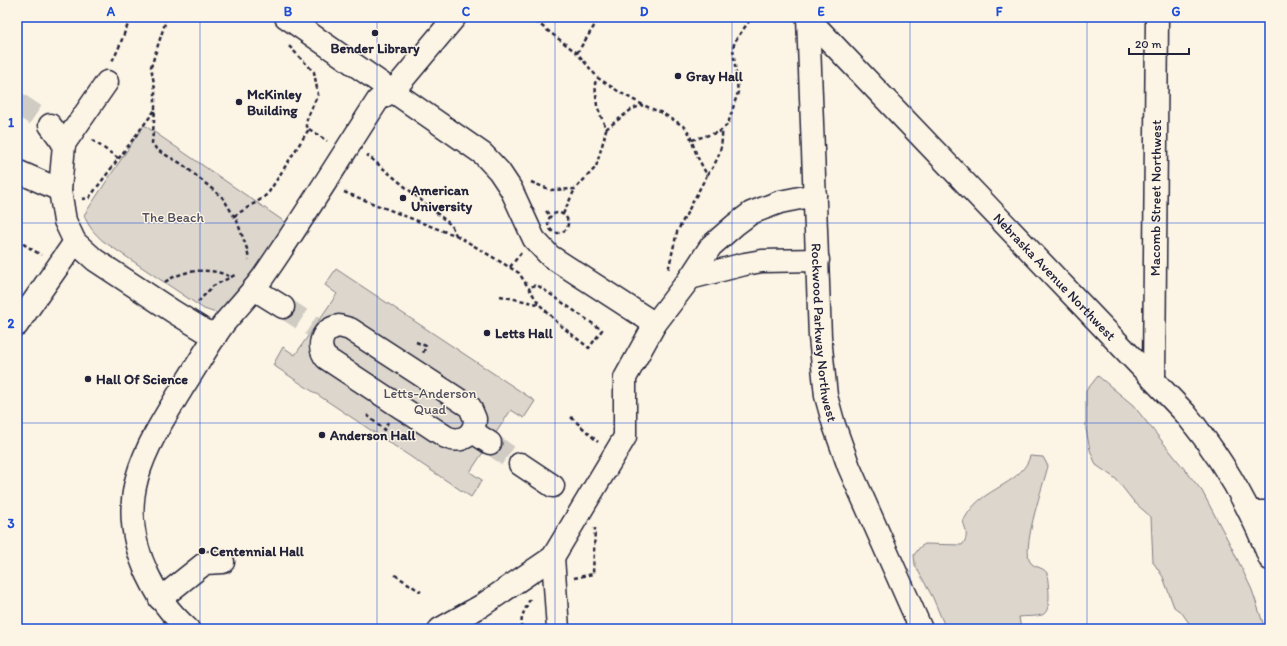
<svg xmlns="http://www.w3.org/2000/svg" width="1287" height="646" font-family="Itim,sans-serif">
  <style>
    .green { fill: #dcd6cc; stroke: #7f7c84 }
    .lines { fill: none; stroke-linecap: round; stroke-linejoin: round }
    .minor-tunnel { stroke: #d0cbc3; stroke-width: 22; stroke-dasharray: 22 11; stroke-linecap: butt }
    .minor-casing { stroke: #22223b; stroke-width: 25 }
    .major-casing { stroke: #22223b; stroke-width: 25 }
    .path { stroke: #22223b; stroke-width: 2.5; stroke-dasharray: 4 3; stroke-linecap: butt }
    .minor { stroke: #fcf5e5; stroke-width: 22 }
    .major { stroke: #fcf5e5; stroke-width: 22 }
    .grid { fill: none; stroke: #1d4ed8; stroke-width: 1; stroke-opacity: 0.55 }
    .poi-dot { fill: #22223b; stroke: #fcf5e5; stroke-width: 1.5 }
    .labels { text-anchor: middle; stroke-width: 3; stroke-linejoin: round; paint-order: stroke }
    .poi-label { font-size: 14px; font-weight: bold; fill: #22223b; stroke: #fcf5e5; text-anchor: start }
    .street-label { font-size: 14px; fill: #22223b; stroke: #fcf5e5 }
    .park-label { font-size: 14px; fill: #504f5f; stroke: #fcf5e5 }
    .neatline { fill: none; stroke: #1d4ed8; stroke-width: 1.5 }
    .grid-label { font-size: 13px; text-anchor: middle; font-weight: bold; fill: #1d4ed8 }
  </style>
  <rect width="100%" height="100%" fill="#fcf5e5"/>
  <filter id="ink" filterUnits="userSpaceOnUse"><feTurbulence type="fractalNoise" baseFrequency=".025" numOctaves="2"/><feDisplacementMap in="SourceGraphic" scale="8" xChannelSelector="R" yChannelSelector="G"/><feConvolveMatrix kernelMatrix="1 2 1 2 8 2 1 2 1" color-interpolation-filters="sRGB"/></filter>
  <g filter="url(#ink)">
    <!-- green -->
    <g class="green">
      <path d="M144 125 285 222 286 227 227 311 216 313 204 309 103 241C95 234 88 226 84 215Z"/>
      <polygon points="336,269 535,401 524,418 511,410 470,472 482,480 471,497 273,365 283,347 295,355 337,294 325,285"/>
      <polygon points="1098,376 1133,405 1202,491 1231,546 1252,590 1265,629 1193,629 1182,613 1174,607 1163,577 1153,562 1151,517 1134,502 1116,479 1096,465 1090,450 1086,429 1086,391"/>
      <path d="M1030 456 1043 457 1048 466C1043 486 1024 540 1029 559 1031 568 1043 566 1047 573 1048 583 1053 611 1042 615 1036 617 1026 616 1019 617L1021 629H946L933 598 915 565 914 555 920 547 925 544 962 545C969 537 966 531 963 521 966 517 968 512 972 508 987 488 1023 482 1030 456Z"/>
    </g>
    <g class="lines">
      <!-- minor-tunnel -->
      <g class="minor-tunnel">
        <polyline points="17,103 50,125"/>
        <polyline points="283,307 314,327"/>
        <polyline points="490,443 520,464"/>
      </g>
      <!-- minor casing -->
      <g class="minor-casing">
        <g id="minor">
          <polyline points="286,17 483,154 499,171 511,189 534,239 550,256 655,324"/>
          <path id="s1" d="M808 17 820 337 826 396 834 425 849 467 921 629"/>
          <polyline points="50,125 64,144 60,190 65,221 75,242 95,260 174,312 215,337"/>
          <polyline points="64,144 107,82"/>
          <polyline points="19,172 60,190"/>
          <polyline points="690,278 745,264 762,261 818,260"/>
          <polyline points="254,289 283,307"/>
          <polyline points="17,325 75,242"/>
          <path d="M339 326 350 329 470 407 475 419C475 435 461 444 446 437L326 358C316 345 322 329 339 326Z"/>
          <path id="s2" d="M1154 379 1157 17"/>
          <polyline points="473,432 490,443"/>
          <polyline points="520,464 553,486"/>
          <polyline points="553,557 558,629"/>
          <polyline points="160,599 205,563 223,562"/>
          <path d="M188 629C169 612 159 598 148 575 112 500 144 450 183 387 197 366 210 342 225 322 238 307 251 293 263 277 303 219 340 159 378 100L394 90 455 17"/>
          <polyline points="440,629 481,606 553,557 625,437 625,378 655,324 690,278 711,246 735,225 751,213 780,202 815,195"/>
        </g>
      </g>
      <!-- major casing -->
      <g class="major-casing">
        <g id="major">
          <path id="s3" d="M807 17 1185 413C1221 457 1250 506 1270 559"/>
          <polyline points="1250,512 1270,512"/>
        </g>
      </g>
      <!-- path -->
      <g class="path">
        <polyline points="167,17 151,67 155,89 155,110 152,143 157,150 182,164 223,198 237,221 247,249 249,260"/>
        <polyline points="530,17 577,53 598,78 621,93 643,105 662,113 685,127 689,133 697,156 707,175 677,232 668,271"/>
        <polyline points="577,53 600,17"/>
        <path d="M112 61C121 47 123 32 132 17"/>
        <polyline points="309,129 327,141"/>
        <polyline points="606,129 632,109 643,105"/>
        <polyline points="92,140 118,158"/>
        <polyline points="692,140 719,132 728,124 738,92 733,48 735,41 752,17"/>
        <path d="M707 175C718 162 723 147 722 130"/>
        <polyline points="531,182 551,190 575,189 596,167 605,135 606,129 597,106 595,83 598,78"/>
        <polyline points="344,192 443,231 456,235 451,225 367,155"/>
        <polyline points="82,199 89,198 155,110"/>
        <polyline points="546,211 551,217"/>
        <circle cx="558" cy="223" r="10"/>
        <polyline points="563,214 575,189"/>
        <polyline points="234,216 263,198 269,192 309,129 306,125 307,119 318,94 314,72 287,44"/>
        <polyline points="456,235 519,273 539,304 560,325 589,348 602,330 537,285 529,287"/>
        <polyline points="17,240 41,255"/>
        <polyline points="510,267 521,253"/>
        <path d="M165 282C184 269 211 267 231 277"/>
        <polyline points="500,296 538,304"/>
        <polyline points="198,302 213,286 237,274"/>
        <polyline points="416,342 426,346 423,353"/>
        <polyline points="367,415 384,430 388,422"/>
        <polyline points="571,417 598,442"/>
        <polyline points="395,575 421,592"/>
        <polyline points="574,578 593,574 595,528"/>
        <polyline points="521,629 522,616 530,599"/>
      </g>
      <!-- minor -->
      <use href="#minor" class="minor"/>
      <!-- major -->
      <use href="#major" class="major"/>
    </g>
  </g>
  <!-- grid -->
  <path class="grid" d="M200 17V629M377 17V629M555 17V629M732 17V629M910 17V629M1087 17V629M17 223H1270M17 423H1270"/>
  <!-- markers -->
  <g class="poi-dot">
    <circle cx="375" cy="33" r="4"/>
    <circle cx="678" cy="76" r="4"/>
    <circle cx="239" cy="102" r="4"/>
    <circle cx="403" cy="198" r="4"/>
    <circle cx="487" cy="333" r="4"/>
    <circle cx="88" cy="379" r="4"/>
    <circle cx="322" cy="435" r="4"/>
    <circle cx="202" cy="551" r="4"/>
  </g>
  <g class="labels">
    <!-- poi labels -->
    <g class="poi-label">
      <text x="375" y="53" text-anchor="middle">Bender Library</text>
      <text x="686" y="81">Gray Hall</text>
      <text x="247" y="99">McKinley<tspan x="247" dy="16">Building</tspan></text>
      <text x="411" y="195">American<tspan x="411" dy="16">University</tspan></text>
      <text x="495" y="338">Letts Hall</text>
      <text x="96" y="384">Hall Of Science</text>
      <text x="330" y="440">Anderson Hall</text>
      <text x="210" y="556">Centennial Hall</text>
    </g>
    <!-- street labels -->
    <g class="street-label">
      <text dy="5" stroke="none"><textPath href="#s2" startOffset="181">Macomb Street Northwest</textPath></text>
      <text dy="5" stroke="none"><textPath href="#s3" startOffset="359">Nebraska Avenue Northwest</textPath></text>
      <text dy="5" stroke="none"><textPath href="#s1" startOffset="316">Rockwood Parkway Northwest</textPath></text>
    </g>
    <!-- park labels -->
    <g class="park-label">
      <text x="173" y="222">The Beach</text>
      <text x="430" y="398">Letts-Anderson<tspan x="430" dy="16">Quad</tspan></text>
    </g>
  </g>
  <!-- margin -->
  <rect width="1287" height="646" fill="none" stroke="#fcf5e5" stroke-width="44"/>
  <!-- scale -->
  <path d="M1129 48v6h60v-6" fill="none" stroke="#22223b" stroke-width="2"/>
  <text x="1135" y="48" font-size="12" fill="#22223b" stroke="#fcf5e5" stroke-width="3" paint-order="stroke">20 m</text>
  <rect x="22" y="22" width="1243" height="602" class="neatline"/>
  <g class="grid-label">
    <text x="111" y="16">A</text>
    <text x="288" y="16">B</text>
    <text x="466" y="16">C</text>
    <text x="644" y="16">D</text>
    <text x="821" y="16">E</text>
    <text x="999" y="16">F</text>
    <text x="1176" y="16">G</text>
    <text x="11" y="127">1</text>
    <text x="11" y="328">2</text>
    <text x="11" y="528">3</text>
  </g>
</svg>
